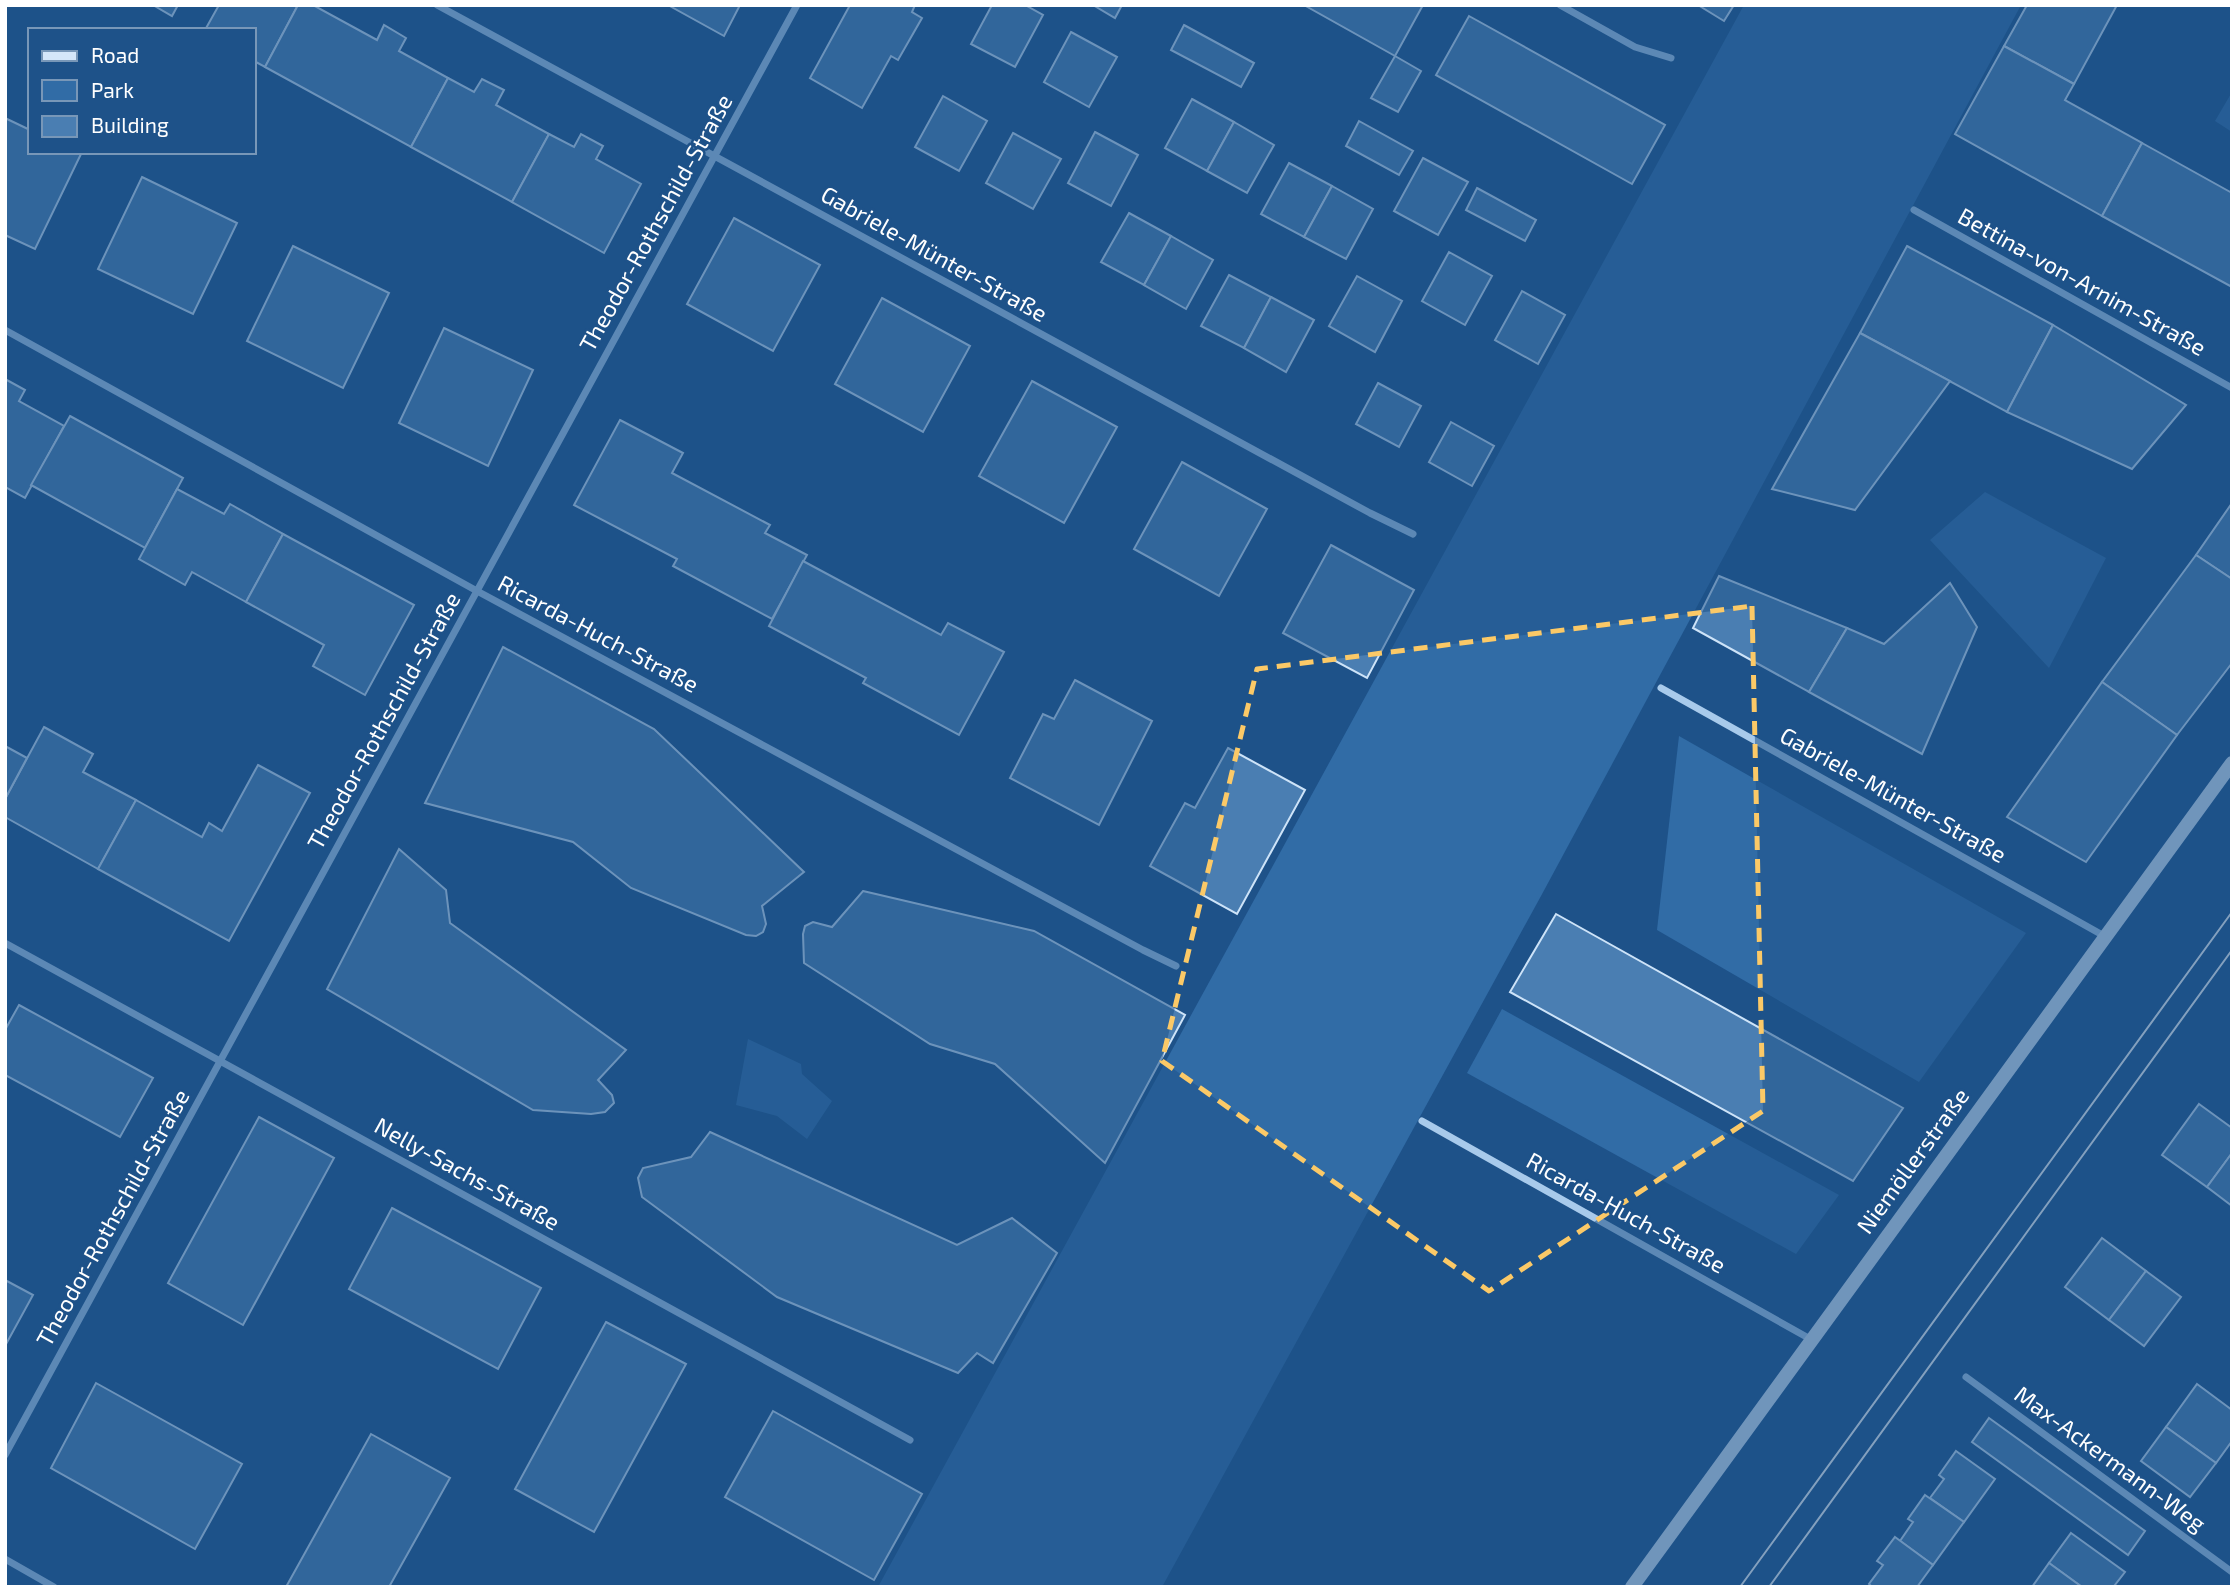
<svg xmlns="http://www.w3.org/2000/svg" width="2237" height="1592" font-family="'Exo 2',sans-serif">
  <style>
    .green { fill: #316ca6 }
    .building { fill: #4a7eb2; stroke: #cde3f8; stroke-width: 2 }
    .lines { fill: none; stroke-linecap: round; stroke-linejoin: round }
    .street { stroke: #a8caeb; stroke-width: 7 }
    .secondary { stroke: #d4e6f9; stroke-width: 14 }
    .tram { stroke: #fff; stroke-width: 2 }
    .marked { fill: none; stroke: #fbc967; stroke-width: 5; stroke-dasharray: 14 9; stroke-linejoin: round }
    .labels { text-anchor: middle; stroke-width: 5; stroke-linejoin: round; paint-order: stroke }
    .street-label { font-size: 23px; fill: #fff; stroke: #1e5289 }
  </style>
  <rect width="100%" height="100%" fill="#1e5289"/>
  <!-- green -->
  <g class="green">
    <polygon points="1744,5 2021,5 1541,896 1162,1587 878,1587"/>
    <polygon points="2232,92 2232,132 2215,121"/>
    <polygon points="1985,492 2106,558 2049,668 1930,540"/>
    <polygon points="1679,736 2026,933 1919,1082 1657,930"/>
    <polygon points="1502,1009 1839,1195 1796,1254 1467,1073"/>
    <polygon points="748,1039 801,1064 802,1074 832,1101 807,1139 777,1116 736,1105"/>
  </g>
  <!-- building -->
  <g class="building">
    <polygon points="153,5 178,5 172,16"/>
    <polygon points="219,5 298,5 265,67 254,61 254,30 205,30"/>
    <polygon points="298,5 313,5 377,40 384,25 406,38 399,51 448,78 411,147 265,67"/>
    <polygon points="668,5 740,5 724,36"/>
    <polygon points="850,5 915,5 912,12 922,18 898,60 891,56 862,108 810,78"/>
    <polygon points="992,5 1025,5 1043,15 1015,67 971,44"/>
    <polygon points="1093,5 1122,5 1115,18"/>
    <polygon points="1304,5 1423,5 1395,56"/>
    <polygon points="1698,5 1734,5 1724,21"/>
    <polygon points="2027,5 2117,5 2074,84 2004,46"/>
    <polygon points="1469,16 1665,125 1632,184 1436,75"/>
    <polygon points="1184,25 1254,63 1241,87 1171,50"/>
    <polygon points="1071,32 1117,57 1089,107 1044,82"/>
    <polygon points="2004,46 2074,84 2065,100 2142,143 2102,216 1955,134"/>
    <polygon points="1395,56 1421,71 1398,112 1371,98"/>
    <polygon points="448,78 474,92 482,79 504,90 496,105 549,134 512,202 411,147"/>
    <polygon points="943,96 987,121 959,171 915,147"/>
    <polygon points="1192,99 1234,122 1207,171 1165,148"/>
    <polygon points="5,118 30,130 30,152 76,152 81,154 35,249 5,235"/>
    <polygon points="1359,121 1413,151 1399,175 1346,146"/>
    <polygon points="1234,122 1274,145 1247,193 1207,171"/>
    <polygon points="1095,132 1138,155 1111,206 1068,183"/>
    <polygon points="1013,133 1061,159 1033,209 986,183"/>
    <polygon points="549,134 574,147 581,134 603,146 596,159 641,184 604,253 512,202"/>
    <polygon points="2142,143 2232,193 2232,287 2102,216"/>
    <polygon points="1423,158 1468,182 1438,235 1394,211"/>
    <polygon points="1289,163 1332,186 1304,237 1261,214"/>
    <polygon points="142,177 237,223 193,314 98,269"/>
    <polygon points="1332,186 1373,209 1346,259 1304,237"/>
    <polygon points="1477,188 1536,220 1525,241 1466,210"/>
    <polygon points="1129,213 1171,236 1144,285 1101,262"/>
    <polygon points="734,218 820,265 773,351 687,304"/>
    <polygon points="1171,236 1213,260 1186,309 1144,285"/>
    <polygon points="293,246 389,293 343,388 247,341"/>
    <polygon points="1907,246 2053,325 2007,412 1860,333"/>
    <polygon points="1449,252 1492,276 1465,325 1422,301"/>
    <polygon points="1229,275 1271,297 1244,348 1201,326"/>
    <polygon points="1357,276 1402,301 1375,352 1329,326"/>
    <polygon points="1522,291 1565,315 1538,364 1495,340"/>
    <polygon points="1271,297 1314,320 1286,372 1244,348"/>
    <polygon points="882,298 970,346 923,432 835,384"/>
    <polygon points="2053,325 2186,405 2132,469 2007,412"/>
    <polygon points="444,328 533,370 488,466 399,423"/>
    <polygon points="1860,333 1950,381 1855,510 1772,489"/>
    <polygon points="5,379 25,390 19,401 64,426 25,498 5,487"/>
    <polygon points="1032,381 1117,427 1064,523 979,476"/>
    <polygon points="1378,383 1421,406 1399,447 1356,424"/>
    <polygon points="70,416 183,478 145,548 31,485"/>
    <polygon points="620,420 683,453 672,473 770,525 765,533 807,555 772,619 673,566 677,559 574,505"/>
    <polygon points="1451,422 1494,446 1472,486 1429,462"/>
    <polygon points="1182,462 1267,509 1219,596 1134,549"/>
    <polygon points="177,489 224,514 230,504 283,534 246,602 192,572 185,585 139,559"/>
    <polygon points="2232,503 2232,579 2196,555"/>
    <polygon points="283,534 414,605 365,695 313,666 324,645 246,602"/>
    <polygon points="1331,545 1414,590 1367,678 1283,633"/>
    <polygon points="2196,555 2232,579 2232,663 2177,735 2102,682"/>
    <polygon points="803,561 941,635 948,623 1004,652 959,735 863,683 866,678 769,626"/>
    <polygon points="1719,576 1847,628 1809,692 1693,628"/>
    <polygon points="1950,583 1977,627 1922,754 1809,692 1847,628 1884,644"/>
    <polygon points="503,647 654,729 804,872 762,906 766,924 763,932 756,936 746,935 631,888 573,842 425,803"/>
    <polygon points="1075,680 1152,721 1099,825 1010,778 1043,714 1054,719"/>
    <polygon points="2102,682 2177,735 2086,862 2007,817"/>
    <polygon points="44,727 93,754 83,772 136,800 98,869 5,817 5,799"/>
    <polygon points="5,746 27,758 5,799"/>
    <polygon points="1228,748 1305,790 1237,914 1150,866 1185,803 1195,808"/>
    <polygon points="258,765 310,793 229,941 98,869 136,800 202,837 209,823 222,831"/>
    <polygon points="399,849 446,890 450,923 626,1050 598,1080 612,1095 614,1103 605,1112 591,1114 533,1110 327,989"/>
    <polygon points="863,891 1034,931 1185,1015 1105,1163 995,1064 930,1044 804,963 803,934 805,926 813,922 832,927"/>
    <polygon points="1556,914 1903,1108 1853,1181 1510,992"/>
    <polygon points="19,1005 153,1078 120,1137 5,1075 5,1030"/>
    <polygon points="2199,1104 2232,1128 2232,1153 2207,1187 2162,1155"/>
    <polygon points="259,1117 334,1158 243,1325 168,1283"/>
    <polygon points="710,1132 957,1245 1012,1218 1057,1253 993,1363 977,1353 958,1373 777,1297 642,1197 638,1178 643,1168 691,1157"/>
    <polygon points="2232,1153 2232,1206 2207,1187"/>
    <polygon points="392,1208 541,1288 498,1369 349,1289"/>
    <polygon points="2102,1238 2146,1271 2109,1320 2065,1287"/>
    <polygon points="2146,1271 2181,1297 2144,1346 2109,1320"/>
    <polygon points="5,1280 33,1295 5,1346"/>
    <polygon points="606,1322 686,1364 594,1532 515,1489"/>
    <polygon points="96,1383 242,1464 195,1549 51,1468"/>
    <polygon points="2197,1384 2232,1410 2232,1441 2216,1463 2166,1427"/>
    <polygon points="773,1411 922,1494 874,1580 725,1497"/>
    <polygon points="1989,1418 2145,1531 2128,1555 1972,1442"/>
    <polygon points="2166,1427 2216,1463 2190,1497 2141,1461"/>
    <polygon points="371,1434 450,1478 389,1587 286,1587"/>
    <polygon points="1956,1451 1995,1479 1964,1522 1930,1498 1944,1479 1939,1475"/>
    <polygon points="1925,1495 1964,1522 1933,1565 1900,1541 1913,1522 1908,1519"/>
    <polygon points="2071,1533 2125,1572 2115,1585 2117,1587 2082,1587 2049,1563"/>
    <polygon points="1895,1537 1933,1565 1917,1587 1872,1587 1869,1584 1883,1565 1877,1561"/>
    <polygon points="2049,1563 2082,1587 2032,1587"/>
  </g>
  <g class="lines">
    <!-- street -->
    <g class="street">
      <polyline points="437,5 1370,513 1413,534"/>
      <polyline points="1560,5 1635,47 1671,58"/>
      <polyline points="1914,210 2232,388"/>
      <polyline points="5,330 477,591 1143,950 1176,966"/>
      <polyline points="1661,688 2106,937"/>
      <polyline points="5,943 910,1440"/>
      <polyline points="1422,1121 1812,1340"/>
      <polyline points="1966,1377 2232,1572"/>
      <polyline points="5,1455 797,5"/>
      <polyline points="5,1559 54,1587"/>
    </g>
    <!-- secondary -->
    <polyline class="secondary" points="1632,1587 2232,763"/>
    <!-- tram -->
    <g class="tram">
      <polyline points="1740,1587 2232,912"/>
      <polyline points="1769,1587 2232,950"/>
    </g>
  </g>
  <!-- marked area -->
  <path d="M0 0H2237V1592H0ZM1752 606 1763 1111 1489 1291 1162 1061 1257 669Z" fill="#1e5289" fill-opacity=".55" fill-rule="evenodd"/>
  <path class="marked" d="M1752 606 1763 1111 1489 1291 1162 1061 1257 669Z"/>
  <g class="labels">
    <!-- street labels -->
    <g class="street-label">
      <text transform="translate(656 223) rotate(-61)" y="8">Theodor-Rothschild-Straße</text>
      <text transform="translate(934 254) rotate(29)" y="8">Gabriele-Münter-Straße</text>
      <text transform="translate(2082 282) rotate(29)" y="8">Bettina-von-Arnim-Straße</text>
      <text transform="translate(598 634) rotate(28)" y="8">Ricarda-Huch-Straße</text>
      <text transform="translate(384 721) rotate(-61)" y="8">Theodor-Rothschild-Straße</text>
      <text transform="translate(1893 795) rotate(29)" y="8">Gabriele-Münter-Straße</text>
      <text transform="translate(1913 1161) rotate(-54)" y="8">Niemöllerstraße</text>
      <text transform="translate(467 1174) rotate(29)" y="8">Nelly-Sachs-Straße</text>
      <text transform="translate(1626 1213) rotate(29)" y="8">Ricarda-Huch-Straße</text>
      <text transform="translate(113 1218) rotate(-61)" y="8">Theodor-Rothschild-Straße</text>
      <text transform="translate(2110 1459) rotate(36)" y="8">Max-Ackermann-Weg</text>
    </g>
  </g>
  <!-- border -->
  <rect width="2237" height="1592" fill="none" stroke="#ffffff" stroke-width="14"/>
  <!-- legend -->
  <rect x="28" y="28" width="228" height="126" fill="#1e5289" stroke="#7897b8" stroke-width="2"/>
  <rect x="42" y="51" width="35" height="10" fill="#d4e6f9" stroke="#7897b8" stroke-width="2"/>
  <text x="91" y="63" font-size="21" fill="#ffffff">Road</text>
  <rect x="42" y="80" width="35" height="21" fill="#316ca6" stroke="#7897b8" stroke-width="2"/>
  <text x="91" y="98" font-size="21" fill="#ffffff">Park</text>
  <rect x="42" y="116" width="35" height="21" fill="#4a7eb2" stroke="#7897b8" stroke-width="2"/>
  <text x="91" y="133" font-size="21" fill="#ffffff">Building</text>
</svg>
